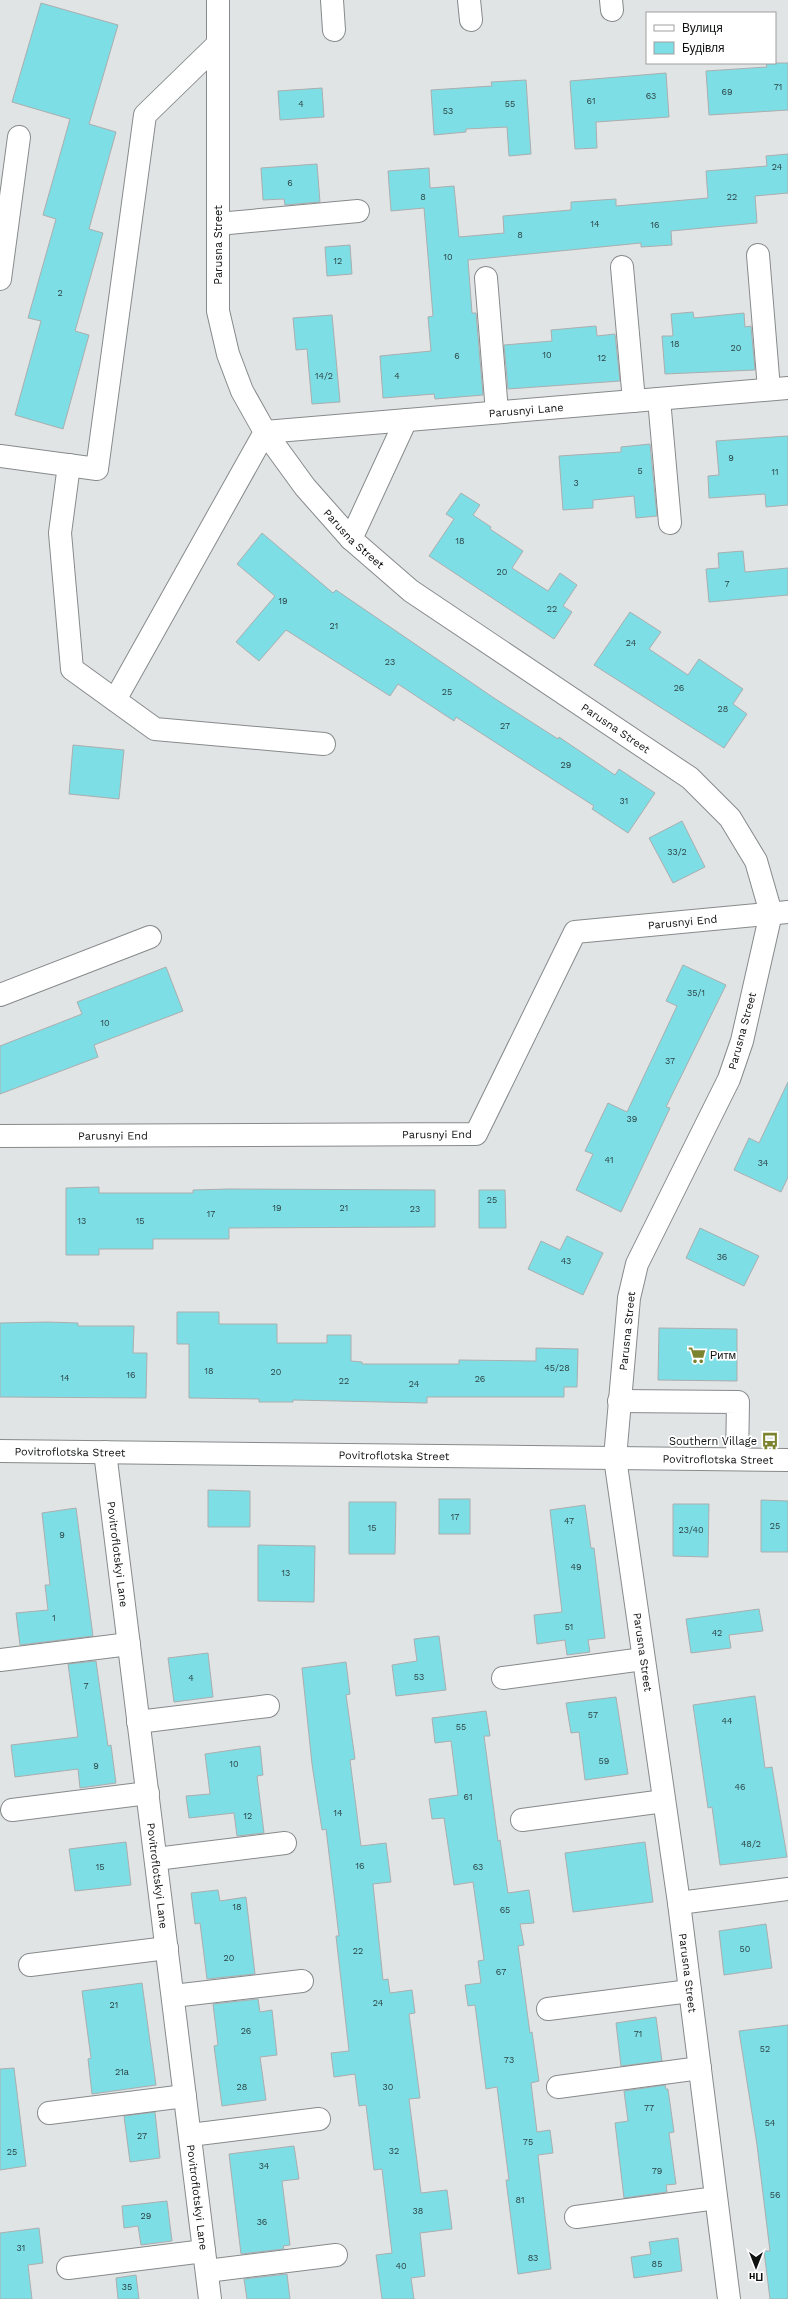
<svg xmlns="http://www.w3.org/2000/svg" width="788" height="2299" font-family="'Work Sans',sans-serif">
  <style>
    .building { fill: #7edee5; stroke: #abaeaf }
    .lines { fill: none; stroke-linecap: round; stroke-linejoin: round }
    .minor-casing { stroke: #878a8b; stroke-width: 24 }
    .minor { stroke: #fff; stroke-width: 22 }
    .labels { text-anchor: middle; stroke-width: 3.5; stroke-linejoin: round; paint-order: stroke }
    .number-label { font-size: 9px; fill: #2b4445 }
    .street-label { font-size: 11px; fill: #0f1010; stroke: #fff }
    .poi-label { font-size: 11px; fill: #0f1010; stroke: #fff; text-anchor: start }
  </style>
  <rect width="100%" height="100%" fill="#e0e4e5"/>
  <!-- building -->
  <g class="building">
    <polygon points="41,3 118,25 89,124 116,132 89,229 103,233 75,331 89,335 63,429 15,415 41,321 28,318 56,219 43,215 70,119 12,102"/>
    <polygon points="766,63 788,63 788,110 709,115 706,71 767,67"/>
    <polygon points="666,73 669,117 596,122 597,148 575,149 570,81"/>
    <polygon points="526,80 531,154 509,156 507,127 466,129 466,132 434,135 431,90 492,86 491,82"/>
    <polygon points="322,88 324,117 280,120 278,91"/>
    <polygon points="788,154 788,193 755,196 757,223 671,231 672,245 641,247 641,243 468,260 472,313 476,313 483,395 435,399 434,394 383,398 380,356 431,351 428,317 433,316 424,208 391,211 388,171 429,168 430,188 454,186 459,237 504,233 503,216 571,210 571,202 616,199 616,206 708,198 706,171 767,166 766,156"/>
    <polygon points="317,164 320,202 285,205 284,199 263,200 261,168"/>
    <polygon points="350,245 352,274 327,276 325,247"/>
    <polygon points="693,312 694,318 744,313 745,327 751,326 755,370 665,374 662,336 673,336 671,314"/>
    <polygon points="332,315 340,402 312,404 307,349 296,350 293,318"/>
    <polygon points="596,326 597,336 615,334 620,381 508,389 504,345 552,341 551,330"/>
    <polygon points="788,436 788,505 766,507 765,494 709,498 708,476 719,475 716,441"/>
    <polygon points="650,444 657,516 636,518 634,496 593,500 593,508 563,510 559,456 621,452 621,447"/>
    <polygon points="461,493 480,505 473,515 491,527 490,529 523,551 512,568 548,591 560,573 577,585 563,606 572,612 554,639 429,556 454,519 446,514"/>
    <polygon points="262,533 333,593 336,590 494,698 558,739 559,737 615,775 619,769 655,793 628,833 592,809 594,806 456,717 454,721 398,684 390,696 286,630 259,661 236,642 275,596 237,564"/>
    <polygon points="743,551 745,572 788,568 788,595 709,602 706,569 719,568 718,553"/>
    <polygon points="630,612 661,632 649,649 688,675 699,659 743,689 733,704 747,714 724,748 594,665"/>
    <polygon points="73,745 124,750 119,799 69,794"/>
    <polygon points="682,821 705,867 673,883 649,838"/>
    <polygon points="683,965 726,985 666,1107 670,1108 621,1212 576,1190 593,1154 585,1151 608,1103 627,1112 677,1006 666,1001"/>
    <polygon points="166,967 183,1011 94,1045 98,1057 0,1094 0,1046 82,1014 77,1002"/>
    <polygon points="788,1082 788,1177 781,1192 734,1170 749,1138 759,1143"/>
    <polygon points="99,1187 99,1193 193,1193 193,1190 229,1189 435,1190 435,1227 229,1228 229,1239 153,1239 153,1249 99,1249 99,1255 66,1255 66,1188"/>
    <polygon points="479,1190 505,1190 506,1228 479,1228"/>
    <polygon points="700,1228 759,1256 744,1286 686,1258"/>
    <polygon points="567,1236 603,1253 583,1295 528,1269 541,1241 560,1250"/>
    <polygon points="177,1312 219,1312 219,1324 277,1324 277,1343 327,1343 327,1335 351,1335 351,1361 362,1362 362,1364 459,1364 459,1360 536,1361 536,1348 578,1349 577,1387 564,1387 564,1397 427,1397 427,1403 293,1400 293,1402 259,1402 259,1399 189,1398 189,1344 177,1344"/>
    <polygon points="47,1322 78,1323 78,1326 134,1326 133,1353 147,1353 146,1398 0,1397 0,1323"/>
    <polygon points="659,1328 737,1329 737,1381 658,1380"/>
    <polygon points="208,1490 250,1491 250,1527 208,1527"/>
    <rect x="439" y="1499" width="31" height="35"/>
    <polygon points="761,1500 788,1501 788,1552 761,1552"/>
    <polygon points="349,1502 396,1502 395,1554 349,1554"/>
    <polygon points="673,1504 709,1504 708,1557 673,1556"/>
    <polygon points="585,1505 591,1548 594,1548 605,1638 588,1640 590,1652 567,1655 565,1640 537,1644 534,1615 562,1612 550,1510"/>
    <polygon points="76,1508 93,1636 20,1645 16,1613 48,1610 45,1585 50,1585 42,1513"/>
    <polygon points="258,1545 315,1546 314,1602 258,1601"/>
    <polygon points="759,1609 763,1631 729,1635 731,1648 691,1653 686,1619"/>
    <polygon points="439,1636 446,1690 396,1696 392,1665 417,1661 414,1639"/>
    <polygon points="208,1653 213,1697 174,1702 168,1658"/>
    <polygon points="96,1661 108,1746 111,1745 116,1783 80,1788 78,1769 15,1777 11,1745 78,1737 68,1664"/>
    <polygon points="346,1662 350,1694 346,1695 355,1759 350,1760 361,1846 386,1843 391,1882 373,1884 383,1980 388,1979 390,1993 412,1990 415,2013 409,2014 420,2098 409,2099 421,2193 447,2190 452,2229 420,2233 425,2276 411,2278 414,2299 382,2299 376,2255 392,2253 382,2169 374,2170 366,2105 359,2106 355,2074 334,2077 331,2053 349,2051 336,1936 339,1936 326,1829 322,1830 312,1764 302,1668"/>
    <polygon points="755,1696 765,1768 772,1767 787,1857 720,1865 712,1807 708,1808 693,1705"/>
    <polygon points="616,1697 628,1774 585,1780 579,1732 571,1733 566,1703"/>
    <polygon points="486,1711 490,1736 484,1736 498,1841 500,1840 508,1893 529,1890 534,1923 520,1924 524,1945 518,1946 530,2033 532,2032 539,2081 531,2083 537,2132 550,2130 553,2153 538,2155 551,2269 518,2274 506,2180 509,2180 497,2087 486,2089 475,2005 468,2006 465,1985 481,1983 478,1961 484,1960 473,1882 454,1885 444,1818 432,1819 429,1799 458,1795 451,1741 435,1743 432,1718"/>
    <polygon points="260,1746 263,1775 257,1776 264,1833 237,1836 234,1813 189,1818 186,1796 210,1794 205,1754"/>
    <polygon points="126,1842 131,1885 75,1891 69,1849"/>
    <polygon points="645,1842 653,1902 573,1912 565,1853"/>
    <polygon points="218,1890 220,1901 246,1897 255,1974 207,1979 200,1923 195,1924 191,1893"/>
    <polygon points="766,1924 772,1968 724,1975 719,1931"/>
    <polygon points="142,1983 156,2085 92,2094 88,2059 91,2058 82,1991"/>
    <polygon points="258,1999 260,2012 272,2010 277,2055 260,2057 266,2100 222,2106 214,2046 218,2045 213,2004"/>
    <polygon points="656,2017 662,2061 621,2066 616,2023"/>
    <polygon points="788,2025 788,2299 770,2299 764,2251 770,2251 757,2145 739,2031"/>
    <polygon points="14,2068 26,2166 0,2170 0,2069"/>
    <polygon points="665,2085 666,2089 668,2089 674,2132 669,2133 676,2184 666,2185 667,2192 624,2198 615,2123 628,2121 624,2091"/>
    <polygon points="155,2112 160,2158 130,2162 124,2116"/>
    <polygon points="294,2146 299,2179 282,2181 290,2245 283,2246 284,2249 241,2254 229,2154"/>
    <polygon points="167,2201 172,2241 141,2245 138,2226 124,2228 122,2206"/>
    <polygon points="39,2228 43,2263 28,2265 32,2299 0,2299 0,2233"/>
    <polygon points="678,2238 682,2271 634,2278 631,2257 651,2254 649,2242"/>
    <polygon points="287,2274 290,2299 247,2299 244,2279"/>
    <polygon points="136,2275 139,2299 118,2299 116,2278"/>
  </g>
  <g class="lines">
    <!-- minor casing -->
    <g class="minor-casing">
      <g id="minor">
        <path id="s1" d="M218 0V311L228 354 242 391 265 432 305 487 351 539 411 591 690 778 730 818 756 861 771 913 742 1041 729 1079 637 1264 629 1298 615 1458 679 1903 729 2299"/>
        <polyline points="332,0 334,30"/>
        <polyline points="469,0 471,20"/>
        <polyline points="611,0 612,10"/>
        <polyline points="218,224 358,211"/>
        <polyline points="758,255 769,389"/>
        <polyline points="622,267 634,401"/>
        <polyline points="486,278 497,412"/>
        <polyline points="0,279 19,137"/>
        <polyline points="659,399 670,523"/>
        <path id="s2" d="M265 432 788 388"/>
        <polyline points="0,456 97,469 145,115 218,44"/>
        <polyline points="69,465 60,533 72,669 155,729 324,744"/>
        <polyline points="351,539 406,420"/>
        <polyline points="115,700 265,432"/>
        <polyline points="0,995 150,937"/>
        <path id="s3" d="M0 1136 476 1134 575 932 788 912"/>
        <polyline points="619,1401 738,1402 737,1459"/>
        <path id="s4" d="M0 1451 788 1460"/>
        <path id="s5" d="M105 1452 210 2299"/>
        <polyline points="0,1660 129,1644"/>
        <polyline points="503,1678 643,1659"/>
        <polyline points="138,1722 268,1706"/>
        <polyline points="12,1810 148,1793"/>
        <polyline points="522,1820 664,1801"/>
        <polyline points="156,1859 285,1843"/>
        <polyline points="679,1903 788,1889"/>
        <polyline points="30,1965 167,1948"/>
        <polyline points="173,1996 302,1981"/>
        <polyline points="548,2009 690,1991"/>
        <polyline points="558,2087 700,2068"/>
        <polyline points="49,2113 185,2096"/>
        <polyline points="190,2135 319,2119"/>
        <polyline points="576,2217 716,2198"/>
        <polyline points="68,2268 204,2251"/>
        <polyline points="207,2271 336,2255"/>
      </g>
    </g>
    <!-- minor -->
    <use href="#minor" class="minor"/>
  </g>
  <!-- icons -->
  <defs>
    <g id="supermarket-bare" transform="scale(1.38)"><path d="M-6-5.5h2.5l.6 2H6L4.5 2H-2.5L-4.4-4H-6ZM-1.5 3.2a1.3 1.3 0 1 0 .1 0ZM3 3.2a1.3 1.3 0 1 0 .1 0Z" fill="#7c832f" stroke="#fff" stroke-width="2.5" paint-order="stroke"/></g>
    <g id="bus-bare" transform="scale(1.38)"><path d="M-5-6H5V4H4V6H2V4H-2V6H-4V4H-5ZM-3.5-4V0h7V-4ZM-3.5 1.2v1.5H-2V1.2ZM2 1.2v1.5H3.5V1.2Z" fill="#7c832f" stroke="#fff" stroke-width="2.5" paint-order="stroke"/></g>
  </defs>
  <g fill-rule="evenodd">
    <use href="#supermarket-bare" x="697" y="1355"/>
    <use href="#bus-bare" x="770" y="1441"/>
  </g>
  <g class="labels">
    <!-- number labels -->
    <g class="number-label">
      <text x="778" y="90">71</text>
      <text x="727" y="95">69</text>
      <text x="651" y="99">63</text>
      <text x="591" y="104">61</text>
      <text x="301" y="107">4</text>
      <text x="510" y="107">55</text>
      <text x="448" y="114">53</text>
      <text x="777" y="170">24</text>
      <text x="290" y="186">6</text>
      <text x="423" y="200">8</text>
      <text x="732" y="200">22</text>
      <text x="595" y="227">14</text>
      <text x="655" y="228">16</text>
      <text x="520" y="238">8</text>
      <text x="448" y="260">10</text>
      <text x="338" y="264">12</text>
      <text x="60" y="296">2</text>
      <text x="675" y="347">18</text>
      <text x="736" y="351">20</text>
      <text x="547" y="358">10</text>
      <text x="457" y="359">6</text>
      <text x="602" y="361">12</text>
      <text x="324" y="379">14/2</text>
      <text x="397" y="379">4</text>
      <text x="731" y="461">9</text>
      <text x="640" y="474">5</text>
      <text x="775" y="475">11</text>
      <text x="576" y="486">3</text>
      <text x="460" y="544">18</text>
      <text x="502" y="575">20</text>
      <text x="727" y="587">7</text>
      <text x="283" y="604">19</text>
      <text x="552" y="612">22</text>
      <text x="334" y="629">21</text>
      <text x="631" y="646">24</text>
      <text x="390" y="665">23</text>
      <text x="679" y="691">26</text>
      <text x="447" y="695">25</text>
      <text x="723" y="712">28</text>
      <text x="505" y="729">27</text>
      <text x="566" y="768">29</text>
      <text x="624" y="804">31</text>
      <text x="677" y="855">33/2</text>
      <text x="696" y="996">35/1</text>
      <text x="105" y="1026">10</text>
      <text x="670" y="1064">37</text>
      <text x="632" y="1122">39</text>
      <text x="609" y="1163">41</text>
      <text x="763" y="1166">34</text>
      <text x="492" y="1203">25</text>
      <text x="277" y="1211">19</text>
      <text x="344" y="1211">21</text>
      <text x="415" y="1212">23</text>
      <text x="211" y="1217">17</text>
      <text x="82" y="1224">13</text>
      <text x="140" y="1224">15</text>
      <text x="722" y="1260">36</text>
      <text x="566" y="1264">43</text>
      <text x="557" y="1371">45/28</text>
      <text x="209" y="1374">18</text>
      <text x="276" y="1375">20</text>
      <text x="131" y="1378">16</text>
      <text x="65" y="1381">14</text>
      <text x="480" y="1382">26</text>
      <text x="344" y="1384">22</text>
      <text x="414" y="1387">24</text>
      <text x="455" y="1520">17</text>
      <text x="569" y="1524">47</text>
      <text x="775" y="1529">25</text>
      <text x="372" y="1531">15</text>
      <text x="691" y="1533">23/40</text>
      <text x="62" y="1538">9</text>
      <text x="576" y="1570">49</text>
      <text x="286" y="1576">13</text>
      <text x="54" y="1621">1</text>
      <text x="569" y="1630">51</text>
      <text x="717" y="1636">42</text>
      <text x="419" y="1680">53</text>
      <text x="191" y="1681">4</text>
      <text x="86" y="1689">7</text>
      <text x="593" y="1718">57</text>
      <text x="727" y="1724">44</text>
      <text x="461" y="1730">55</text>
      <text x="604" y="1764">59</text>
      <text x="234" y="1767">10</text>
      <text x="96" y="1769">9</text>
      <text x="740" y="1790">46</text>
      <text x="468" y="1800">61</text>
      <text x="338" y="1816">14</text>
      <text x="248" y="1819">12</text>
      <text x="751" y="1847">48/2</text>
      <text x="360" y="1869">16</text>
      <text x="100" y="1870">15</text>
      <text x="478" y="1870">63</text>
      <text x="237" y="1910">18</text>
      <text x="505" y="1913">65</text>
      <text x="745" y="1952">50</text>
      <text x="358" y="1954">22</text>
      <text x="229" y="1961">20</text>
      <text x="501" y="1975">67</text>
      <text x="378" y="2006">24</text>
      <text x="114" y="2008">21</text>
      <text x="246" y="2034">26</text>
      <text x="638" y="2037">71</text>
      <text x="765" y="2052">52</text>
      <text x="509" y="2063">73</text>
      <text x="122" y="2075">21а</text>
      <text x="242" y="2090">28</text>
      <text x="388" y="2090">30</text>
      <text x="649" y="2111">77</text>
      <text x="770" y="2126">54</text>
      <text x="142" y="2139">27</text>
      <text x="528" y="2145">75</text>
      <text x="394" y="2154">32</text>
      <text x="12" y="2155">25</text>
      <text x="264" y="2169">34</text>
      <text x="657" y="2174">79</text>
      <text x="775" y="2198">56</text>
      <text x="520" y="2203">81</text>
      <text x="418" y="2214">38</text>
      <text x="146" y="2219">29</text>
      <text x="262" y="2225">36</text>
      <text x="21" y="2251">31</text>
      <text x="533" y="2261">83</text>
      <text x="657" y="2267">85</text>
      <text x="401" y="2269">40</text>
      <text x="127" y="2290">35</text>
    </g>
    <!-- street labels -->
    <g class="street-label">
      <text transform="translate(218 245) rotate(-90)" y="4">Parusna Street</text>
      <text dy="4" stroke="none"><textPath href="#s2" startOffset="262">Parusnyi Lane</textPath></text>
      <text dy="4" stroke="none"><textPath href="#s1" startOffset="581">Parusna Street</textPath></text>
      <text dy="4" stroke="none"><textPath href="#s1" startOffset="905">Parusna Street</textPath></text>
      <text dy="4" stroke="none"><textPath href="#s3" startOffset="809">Parusnyi End</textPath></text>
      <text transform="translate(742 1031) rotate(-75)" y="4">Parusna Street</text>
      <text dy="4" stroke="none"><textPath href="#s3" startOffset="437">Parusnyi End</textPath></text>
      <text dy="4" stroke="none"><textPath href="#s3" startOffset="113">Parusnyi End</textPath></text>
      <text transform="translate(627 1331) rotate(-84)" y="4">Parusna Street</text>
      <text dy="4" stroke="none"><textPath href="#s4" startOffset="70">Povitroflotska Street</textPath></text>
      <text dy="4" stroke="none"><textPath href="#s4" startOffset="394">Povitroflotska Street</textPath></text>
      <text dy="4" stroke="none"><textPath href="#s4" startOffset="718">Povitroflotska Street</textPath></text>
      <text dy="4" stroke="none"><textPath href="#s5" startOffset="103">Povitroflotskyi Lane</textPath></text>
      <text dy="4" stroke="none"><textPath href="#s1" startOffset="1925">Parusna Street</textPath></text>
      <text dy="4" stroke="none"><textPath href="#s5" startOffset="427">Povitroflotskyi Lane</textPath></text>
      <text dy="4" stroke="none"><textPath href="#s1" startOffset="2249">Parusna Street</textPath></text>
      <text dy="4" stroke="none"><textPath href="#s5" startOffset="751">Povitroflotskyi Lane</textPath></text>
    </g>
    <!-- poi labels -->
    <g class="poi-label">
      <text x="710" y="1359">Ритм</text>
      <text x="757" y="1445" text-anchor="end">Southern Village</text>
    </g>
  </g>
  <!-- legend -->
  <rect x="646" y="12" width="130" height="52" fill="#ffffff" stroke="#9f9f9f"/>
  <rect x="654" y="25" width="20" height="6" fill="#ffffff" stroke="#9f9f9f"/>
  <text x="682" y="32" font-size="12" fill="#0f1010">Вулиця</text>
  <rect x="654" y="42" width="20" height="12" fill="#7edee5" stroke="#9f9f9f"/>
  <text x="682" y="52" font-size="12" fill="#0f1010">Будівля</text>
  <!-- north arrow -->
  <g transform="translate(756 2267) rotate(180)" stroke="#ffffff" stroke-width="3" paint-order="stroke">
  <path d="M0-3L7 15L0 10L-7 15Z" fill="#0f1010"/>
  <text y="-6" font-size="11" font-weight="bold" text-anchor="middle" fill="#0f1010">Пн</text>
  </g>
</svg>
